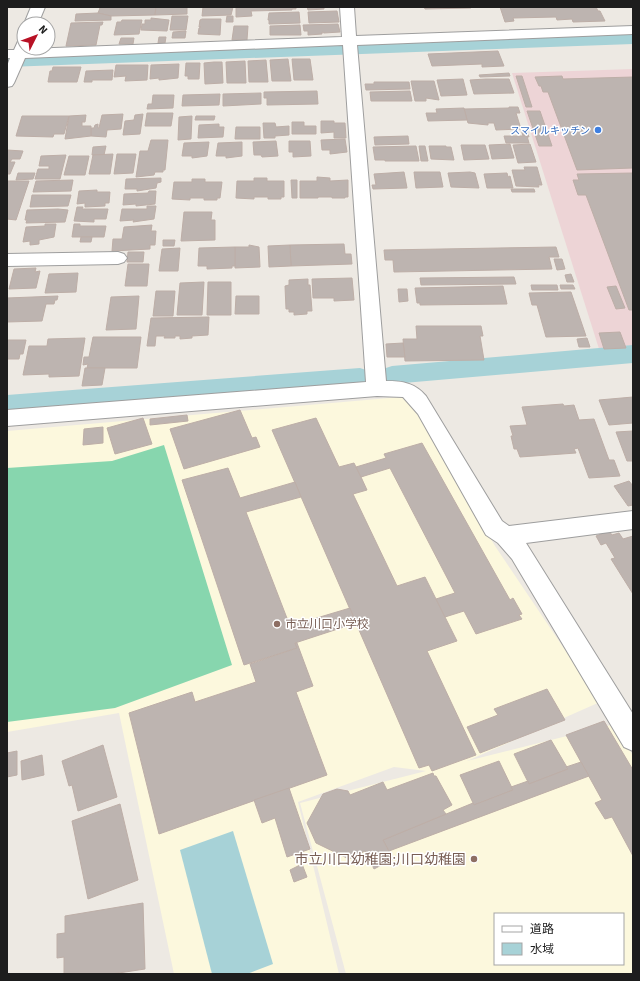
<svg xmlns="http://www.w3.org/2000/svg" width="640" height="981" font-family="'Source Sans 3','Noto Sans JP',sans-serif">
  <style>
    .commercial { fill: #edd4d6 }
    .education { fill: #fcf8dd; fill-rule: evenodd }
    .pitch { fill: #87d6ae }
    .water { fill: #a7d2d7 }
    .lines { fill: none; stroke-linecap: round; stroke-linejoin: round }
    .canal { fill: #a7d2d7; fill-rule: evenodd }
    .building { fill: #bdb4b0; stroke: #bdaea7 }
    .minor-casing { stroke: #9e9e9e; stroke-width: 2 }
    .minor { fill: #fff; fill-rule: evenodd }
    .shop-dot { fill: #3f7fe0; stroke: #fff; stroke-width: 1.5 }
    .education-dot { fill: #8d6e63; stroke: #fff; stroke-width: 1.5 }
    .labels { text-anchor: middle; stroke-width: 3; stroke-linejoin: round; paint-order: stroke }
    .far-shop-label { font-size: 10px; fill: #366cbe; stroke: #fff; text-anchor: end }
    .education-label { font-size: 12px; fill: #785e54; stroke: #fff; text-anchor: start }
    .near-education-label { font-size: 14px; fill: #785e54; stroke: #fff; text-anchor: end }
  </style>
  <rect width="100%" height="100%" fill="#ede9e3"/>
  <!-- commercial -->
  <polygon class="commercial" points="633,69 633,348 600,352 512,73"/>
  <!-- education -->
  <path class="education" d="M401 397 417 411 495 546 600 702 467 761 615 724 633 756V974H346L300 803 426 771 394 767 298 802 339 974H174L119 713 7 732V431ZM495 914H623V964H495Z"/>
  <!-- pitch -->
  <polygon class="pitch" points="164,445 232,665 115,708 7,722 7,468 112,461"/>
  <!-- water -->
  <polygon class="water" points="233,831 273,964 247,974 212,974 180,850"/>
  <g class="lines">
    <!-- canal -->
    <g class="canal">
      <polygon points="633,34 633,44 7,67 7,57"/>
      <polygon points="633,345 633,363 392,384 383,381 379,375 383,369 392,366"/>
      <polygon points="360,368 369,371 373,377 369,383 360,386 7,415 7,395"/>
    </g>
  </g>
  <!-- building -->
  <g class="building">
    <polygon points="97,7 156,7 155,15 111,16 98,13 100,8"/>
    <polygon points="156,7 187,7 187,14 155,15"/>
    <polygon points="203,7 233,7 231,15 202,16"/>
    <polygon points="236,7 296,7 296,9 292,9 292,10 251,11 252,16 236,17"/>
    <polygon points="307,7 324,7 324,9 308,10"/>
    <polygon points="424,7 470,7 471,8 425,9"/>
    <polygon points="500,7 596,7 598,11 600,11 605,21 573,22 572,19 557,20 556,17 513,18 514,21 505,22"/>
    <polygon points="337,11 339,22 309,23 308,12"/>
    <polygon points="299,12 300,23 269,24 269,20 268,20 269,13"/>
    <polygon points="98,13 111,16 111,20 75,21 76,14"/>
    <polygon points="172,16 188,16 186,30 170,30"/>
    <polygon points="227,16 233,16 233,22 226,22"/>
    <polygon points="151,18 169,20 167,31 141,30 142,24 145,24 145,20 151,20"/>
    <polygon points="202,19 221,19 220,35 198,34 199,28 201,27 199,27 200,20"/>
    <polygon points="122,20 142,20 139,34 114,35 117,22 121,22"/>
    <polygon points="103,22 102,25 100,25 96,45 66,46 71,23"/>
    <polygon points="338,24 340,32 324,33 322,32 322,34 308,35 308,31 304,31 303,25"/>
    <polygon points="300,25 301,35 270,35 270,26"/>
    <polygon points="234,26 248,26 247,40 232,40"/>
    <polygon points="186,31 185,38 172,38 173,32"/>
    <polygon points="159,37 166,37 165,43 158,43"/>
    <polygon points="121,38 134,38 133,44 119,44"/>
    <polygon points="498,51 504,66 482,67 482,64 432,66 428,54"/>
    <polygon points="288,59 291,81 272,81 270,60"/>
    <polygon points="292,59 310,59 313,80 294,80"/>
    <polygon points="266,60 268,82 249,82 248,61"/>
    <polygon points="245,61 246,83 227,83 226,62"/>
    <polygon points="214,62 222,62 223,83 205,84 204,63"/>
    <polygon points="186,63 200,63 199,79 188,79 188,76 185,76"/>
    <polygon points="179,64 178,78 159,80 159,78 150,79 151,65"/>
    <polygon points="116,65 148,65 147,80 125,81 126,76 114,77"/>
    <polygon points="53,67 81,67 77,82 48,82 50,71 52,71"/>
    <polygon points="113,70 112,80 92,80 92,82 84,82 86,71"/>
    <polygon points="509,73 510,76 480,77 479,75"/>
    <polygon points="516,76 522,76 532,107 526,107"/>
    <polygon points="562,76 563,79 633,77 633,168 577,170 548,92 543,92 541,86 539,86 535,77"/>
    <polygon points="463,79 467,95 441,96 437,80"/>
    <polygon points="486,79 509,79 514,93 474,94 470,80"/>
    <polygon points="411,81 434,81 439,100 426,98 426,101 415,101"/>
    <polygon points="374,82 409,82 410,89 366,90 365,84 374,84"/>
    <polygon points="317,91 318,104 267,105 267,98 264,98 264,92"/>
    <polygon points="410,91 412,101 371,101 370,92"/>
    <polygon points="261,93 261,104 223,106 223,94"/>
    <polygon points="220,94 219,105 182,106 183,95"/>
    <polygon points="153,95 174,95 173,108 147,109 148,104 152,104"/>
    <polygon points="509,107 518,107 520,113 516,113 521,129 496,130 494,123 488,123 488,125 468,123 464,109 509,108"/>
    <polygon points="464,108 467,120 428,121 426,113 437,113 436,109"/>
    <polygon points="527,111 540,111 552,146 539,146"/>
    <polygon points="147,113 173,113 171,126 145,126"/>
    <polygon points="123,114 121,129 107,130 106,137 91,136 91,128 94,128 95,125 98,124 98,128 99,128 102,115"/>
    <polygon points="143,114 140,134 123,135 125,121 134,120 135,115"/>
    <polygon points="86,115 85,122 82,122 82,126 91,126 91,136 65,139 69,116"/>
    <polygon points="22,116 69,116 64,134 54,134 53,137 16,136"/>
    <polygon points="192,116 191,139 178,140 179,117"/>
    <polygon points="196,116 215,116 214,120 195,120"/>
    <polygon points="321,121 334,121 334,123 345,123 346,138 334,138 334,132 321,133"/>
    <polygon points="292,122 304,122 304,126 316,126 316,134 292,134"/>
    <polygon points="263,123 275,123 276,127 289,126 289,135 275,136 275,138 264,138"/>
    <polygon points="219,124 219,127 224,127 223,137 198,138 199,125"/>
    <polygon points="236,127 260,127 260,139 235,139"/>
    <polygon points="526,128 529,137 523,136 521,129"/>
    <polygon points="408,136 409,144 375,145 374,137"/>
    <polygon points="504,136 527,136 529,143 506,143"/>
    <polygon points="345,139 347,152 330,154 330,150 322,150 321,140"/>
    <polygon points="151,140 168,140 165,170 163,170 163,172 155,172 154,175 136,177 140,151 148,151"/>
    <polygon points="276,141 278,156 262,157 261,155 254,155 253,142"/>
    <polygon points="289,141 310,141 311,156 293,157 293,152 289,152"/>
    <polygon points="209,142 207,156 192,158 192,156 182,156 184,143"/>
    <polygon points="242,142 242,156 226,158 226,156 216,156 218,143"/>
    <polygon points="510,144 514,158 492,159 489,145"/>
    <polygon points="530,144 536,162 518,163 513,145"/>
    <polygon points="461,145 485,145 489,159 464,160"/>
    <polygon points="106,146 104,155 92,155 93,147"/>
    <polygon points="416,146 419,161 385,161 385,160 375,160 373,147"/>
    <polygon points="419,146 425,146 428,161 421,161"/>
    <polygon points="429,146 446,146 446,147 451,147 454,160 431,159"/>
    <polygon points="7,150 23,151 20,159 12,159 10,162 15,162 10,174 7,174"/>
    <polygon points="113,154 110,174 89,174 93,155"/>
    <polygon points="117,154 136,154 133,173 114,174"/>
    <polygon points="66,155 60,179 35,179 38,169 49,169 49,166 39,166 41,156"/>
    <polygon points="69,156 89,156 85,175 64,175"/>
    <polygon points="524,167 537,167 542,185 538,185 539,187 516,186 512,170 525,170"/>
    <polygon points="404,172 407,188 373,189 372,185 376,185 374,174"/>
    <polygon points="414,172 440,172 443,187 416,188"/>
    <polygon points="470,172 475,173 479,188 451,187 448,173"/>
    <polygon points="18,173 35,173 33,179 16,180"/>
    <polygon points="507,173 508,177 510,176 513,188 487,188 484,174"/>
    <polygon points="633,173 633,310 629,310 586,195 578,195 573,180 579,180 577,174"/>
    <polygon points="317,177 330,178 330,181 348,180 348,197 345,197 345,198 332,198 332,197 318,197 318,198 300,198 300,181 317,181"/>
    <polygon points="161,178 161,182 157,183 156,188 137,191 137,189 125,189 126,179"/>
    <polygon points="254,178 267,178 267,181 284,181 284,197 281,197 281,199 268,199 268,197 254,197 254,199 236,198 237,181 254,181"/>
    <polygon points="192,179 205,179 205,182 222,182 220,198 217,198 217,200 204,200 204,198 190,198 190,200 172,199 174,182 192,182"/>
    <polygon points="73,180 71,191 33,192 36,181"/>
    <polygon points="291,180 297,180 297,198 292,198"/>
    <polygon points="7,181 29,181 16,220 7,219"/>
    <polygon points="511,189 534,189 535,192 512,192"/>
    <polygon points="97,190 97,192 110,192 109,203 105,203 105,206 85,207 85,203 77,204 79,191"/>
    <polygon points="149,191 156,191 155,204 136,206 136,204 123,205 124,194 148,193"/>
    <polygon points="32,195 71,195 68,206 30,207"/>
    <polygon points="147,206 156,206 154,219 133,222 134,220 120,221 122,209 147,209"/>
    <polygon points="77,207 83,207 82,209 108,209 106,219 94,219 94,222 74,221"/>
    <polygon points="58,209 68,210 65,222 26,223 27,220 25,220 27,210"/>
    <polygon points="184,212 212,212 211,220 215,220 215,240 181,241"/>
    <polygon points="45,224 56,224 54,237 39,240 39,244 30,245 30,241 23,242 26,227 45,226"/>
    <polygon points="74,224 80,224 80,226 106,226 104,237 72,237"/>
    <polygon points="152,225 151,231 156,231 155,245 150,245 150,249 112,251 113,239 122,239 124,227"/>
    <polygon points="81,237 92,237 91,242 80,242"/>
    <polygon points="163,240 175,240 174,246 163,246"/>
    <polygon points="344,244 345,254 351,254 352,264 291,266 290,245"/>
    <polygon points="249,245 259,247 260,267 235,268 235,247 249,247"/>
    <polygon points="290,245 291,266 269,267 268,246"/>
    <polygon points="235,247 235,266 232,266 232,268 207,269 207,266 198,266 199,248"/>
    <polygon points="556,247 559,257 549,257 552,269 394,272 393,260 385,260 384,250"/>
    <polygon points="180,248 178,271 159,271 162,249"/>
    <polygon points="128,252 144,252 143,262 127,262"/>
    <polygon points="554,259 562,259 565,269 557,270"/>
    <polygon points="128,264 149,264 147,286 125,286"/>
    <polygon points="36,268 35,272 40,271 36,288 9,289 14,269"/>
    <polygon points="78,273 76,292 45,293 49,274"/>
    <polygon points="571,274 574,282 567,282 565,275"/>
    <polygon points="514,277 516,284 421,285 420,278"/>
    <polygon points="352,278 354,300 334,301 334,298 313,298 312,279"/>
    <polygon points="308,279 308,285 310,285 312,311 307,311 307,314 294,315 294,312 289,312 289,309 286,309 285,286 289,285 289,280"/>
    <polygon points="204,282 202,315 177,315 180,283"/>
    <polygon points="208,282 231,282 231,315 207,315"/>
    <polygon points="531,285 557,285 558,290 532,290"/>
    <polygon points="560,285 573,285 575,289 561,289"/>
    <polygon points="503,286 507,304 420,305 420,303 417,303 415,288"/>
    <polygon points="616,286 625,308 616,309 607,287"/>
    <polygon points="398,289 407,289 408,301 399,302"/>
    <polygon points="156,291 175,291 173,316 153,316"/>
    <polygon points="571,292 586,336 546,337 537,305 532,305 529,293"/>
    <polygon points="58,296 57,300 55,300 54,304 46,304 42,321 7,322 7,298"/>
    <polygon points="139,296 136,329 106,330 111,297"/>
    <polygon points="236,296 259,296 259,314 235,314"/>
    <polygon points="209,317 208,335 192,336 192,338 180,339 180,336 175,336 175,338 164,338 165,336 156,336 155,346 147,346 151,318"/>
    <polygon points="416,326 481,326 483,336 480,336 484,360 405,361 403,339 417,339"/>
    <polygon points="620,332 626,348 604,349 599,333"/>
    <polygon points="93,337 141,337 137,368 87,368 88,364 83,365 84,357 89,357"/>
    <polygon points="85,338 79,376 49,377 49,374 23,375 29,346 47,346 48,339"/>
    <polygon points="587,338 590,347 579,347 577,339"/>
    <polygon points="7,340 26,340 23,354 20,354 19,359 7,359"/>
    <polygon points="403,343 405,357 387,357 386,344"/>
    <polygon points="85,368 105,368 102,385 82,386"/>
    <polygon points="633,397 633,423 609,425 599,400"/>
    <polygon points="563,404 564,406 574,405 579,420 594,419 609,460 614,460 620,476 589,478 578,448 574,449 576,453 520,457 517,449 514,449 511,436 513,436 510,426 527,425 522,407"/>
    <polygon points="240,410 252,438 256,437 260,447 184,469 170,429"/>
    <polygon points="187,415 188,421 150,425 150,419"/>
    <polygon points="143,418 152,444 115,454 107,428"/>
    <polygon points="316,418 339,467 354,463 361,477 367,490 353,494 397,586 425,577 457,641 427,651 476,755 432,771 429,765 419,768 272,430"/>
    <polygon points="103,427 103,443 83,445 84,429"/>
    <polygon points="633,431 633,461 627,461 616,432"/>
    <polygon points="422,443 510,600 513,598 522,614 519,615 522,619 476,634 464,611 445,617 436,599 455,593 390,468 361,477 356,467 386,458 384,454"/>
    <polygon points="228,468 240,498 295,482 301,497 246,512 290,626 350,608 356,623 295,643 297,648 244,665 182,480"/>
    <polygon points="629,481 633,486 633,505 628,506 614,486"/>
    <polygon points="609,531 612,535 619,533 623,539 633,536 633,594 611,559 615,558 606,543 601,545 596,536"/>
    <polygon points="295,643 297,643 313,686 296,692 327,775 159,834 129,713 192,692 195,702 256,682 250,664 297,648"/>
    <polygon points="547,689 565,720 480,753 467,727 498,715 494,709"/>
    <polygon points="604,721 633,770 633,856 612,817 605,819 595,803 602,800 566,735"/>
    <polygon points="551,740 568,769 529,784 514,754"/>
    <polygon points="103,745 117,797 78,811 72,785 69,786 62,761"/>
    <polygon points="17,751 17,775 7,777 7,753"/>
    <polygon points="42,755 44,775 22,780 21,761"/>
    <polygon points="499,761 513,790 474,805 460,775"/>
    <polygon points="581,762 589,776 389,851 383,840 473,803 474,805 513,790 511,787 528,781 529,784 568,769 566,767"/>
    <polygon points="433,773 434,776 436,776 452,805 443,810 446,814 383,840 393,859 374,869 365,851 349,859 316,843 307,823 323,794 337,789 348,791 350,795 383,782 387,790"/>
    <polygon points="289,788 310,849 287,857 275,818 262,823 254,800"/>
    <polygon points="120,804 138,880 88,899 72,821"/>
    <polygon points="302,864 307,877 294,882 290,870"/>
    <polygon points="143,903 145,969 112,974 64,974 64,957 57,958 57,934 65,933 65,916"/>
  </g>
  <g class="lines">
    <!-- minor casing -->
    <g class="minor-casing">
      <g id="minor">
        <polygon points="31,7 45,7 38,24 24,24"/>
        <path d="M340 7H354L356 36 633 26V34L357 45 386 381C403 381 415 383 426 396L502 521 509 526 633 511V529L526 543 633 714V751L624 747 512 559 498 543 486 535 418 414 403 397 377 396 7 426V410L366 382 343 45 25 58 14 83 12 86 7 87V66L10 58H7V50H14L19 39 24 38V48L28 49 342 37Z"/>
        <polygon points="118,252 124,254 127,258 124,262 118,264 7,266 7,254"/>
      </g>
    </g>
    <!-- minor -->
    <use href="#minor" class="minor"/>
  </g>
  <!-- markers -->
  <circle class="shop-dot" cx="598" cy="130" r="4"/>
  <g class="education-dot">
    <circle cx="277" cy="624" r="4"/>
    <circle cx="474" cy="859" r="4"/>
  </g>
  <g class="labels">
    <!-- far-shop labels -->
    <g class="far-shop-label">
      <text x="590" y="134">スマイルキッチン</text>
    </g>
    <!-- education labels -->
    <g class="education-label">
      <text x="285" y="628">市立川口小学校</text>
    </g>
    <!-- near-education labels -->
    <g class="near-education-label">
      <text x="466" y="864">市立川口幼稚園;川口幼稚園</text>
    </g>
  </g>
  <!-- border -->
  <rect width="640" height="981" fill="none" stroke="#1d1d1d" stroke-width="16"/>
  <!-- legend -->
  <rect x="494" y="913" width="130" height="52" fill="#ffffff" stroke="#a5a5a5"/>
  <rect x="502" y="926" width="20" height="6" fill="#ffffff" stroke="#a5a5a5"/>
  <text x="530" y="933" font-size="12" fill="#1d1d1d">道路</text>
  <rect x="502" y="943" width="20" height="12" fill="#a7d2d7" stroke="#a5a5a5"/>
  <text x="530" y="953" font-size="12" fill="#1d1d1d">水域</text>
  <!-- north arrow -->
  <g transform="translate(36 36) rotate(48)"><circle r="19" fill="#ffffff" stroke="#a5a5a5"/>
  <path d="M0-3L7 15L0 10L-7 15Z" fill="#b81125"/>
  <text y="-6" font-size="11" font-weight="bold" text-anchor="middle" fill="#1d1d1d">N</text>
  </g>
</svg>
